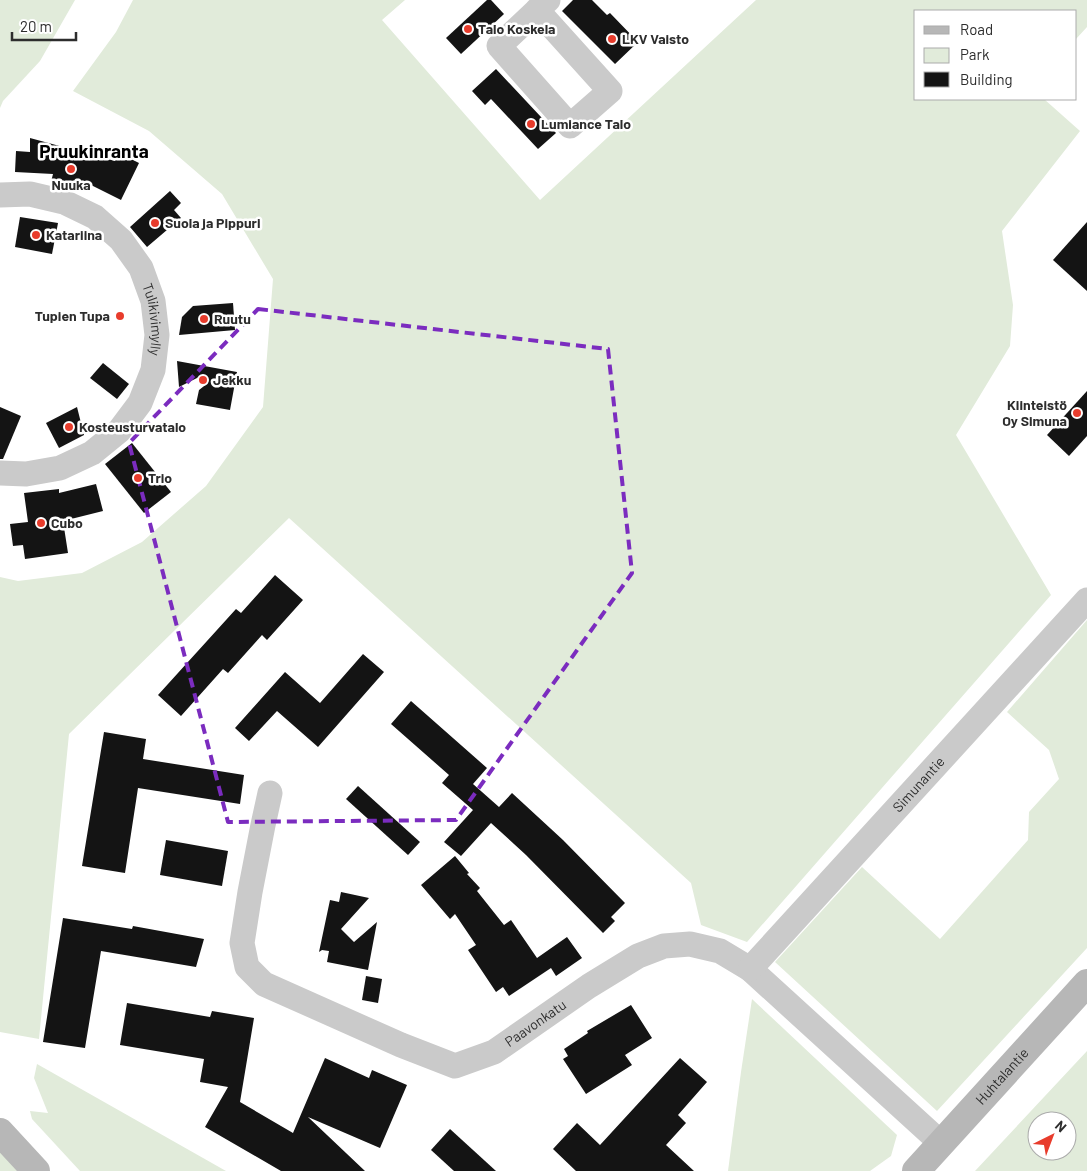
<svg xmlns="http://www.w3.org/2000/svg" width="1087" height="1171" font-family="Barlow,sans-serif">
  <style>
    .green { fill: #e1ebda; fill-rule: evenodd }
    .building { fill: #141414 }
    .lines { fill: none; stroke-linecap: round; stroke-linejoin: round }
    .street { stroke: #cacaca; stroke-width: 25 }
    .secondary { stroke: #b7b7b7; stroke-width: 28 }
    .marked { fill: none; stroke: #7b2cbf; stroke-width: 4; stroke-dasharray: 10 6; stroke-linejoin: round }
    .poi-dot { fill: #e83c2c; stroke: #fff; stroke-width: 2 }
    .labels { text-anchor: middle; stroke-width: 5; stroke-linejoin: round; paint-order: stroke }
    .poi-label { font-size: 14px; font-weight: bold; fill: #2d2d2d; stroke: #fff; text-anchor: start }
    .street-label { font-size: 14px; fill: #2d2d2d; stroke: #fff }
    .district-label { font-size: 19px; font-weight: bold; fill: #000; stroke: #fff }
  </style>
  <rect width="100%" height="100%" fill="#fff"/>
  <!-- green -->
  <g class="green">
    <polygon points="0,0 75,0 40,61 3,101 0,108"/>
    <polygon points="133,0 405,0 382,20 540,200 756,0 1087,0 1087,27 1076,39 1076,11 916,11 916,99 1044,99 1080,131 1002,231 1013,305 1010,346 956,435 1051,595 747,942 701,925 691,883 289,518 69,734 39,1039 0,1032 0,577 18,581 82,573 142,542 206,486 263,407 273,279 222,194 149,131 73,91 116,32"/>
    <polygon points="1087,620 1087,948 937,1111 775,962 862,867 940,939 1028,840 1029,812 1059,779 1049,750 1007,712"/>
    <polygon points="752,999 897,1135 891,1156 870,1171 728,1171 741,1072"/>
    <path d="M1087 1051V1171H975ZM1037 1121H1067V1151H1037Z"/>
    <polygon points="37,1064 226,1171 80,1171 32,1119 30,1111 48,1113 34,1078"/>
    <polygon points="0,1146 20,1171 0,1171"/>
  </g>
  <!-- building -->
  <g class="building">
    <polygon points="487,0 491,0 504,14 461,54 446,38"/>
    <polygon points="573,0 592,0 607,15 610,13 638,42 615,64 562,11"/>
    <polygon points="496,69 556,133 538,149 491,99 485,105 472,91"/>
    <polygon points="30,138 115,161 119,153 139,163 121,200 85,182 83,191 51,182 53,174 15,172 16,151 30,152"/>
    <polygon points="170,191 181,203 174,210 181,218 147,247 130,227"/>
    <polygon points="20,217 58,223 52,254 15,247"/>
    <polygon points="1087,222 1087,291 1053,260"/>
    <polygon points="233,303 235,330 179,335 182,317 193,306"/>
    <polygon points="177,361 237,372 230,410 196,404 199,390 208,383 203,375 179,387"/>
    <polygon points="103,363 129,384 117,399 90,378"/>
    <polygon points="1087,391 1087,436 1069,456 1047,435"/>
    <polygon points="0,407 21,416 3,459 0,459"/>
    <polygon points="77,407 84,435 59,448 46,423"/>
    <polygon points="132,443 171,492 144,513 105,464"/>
    <polygon points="96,484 103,511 63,521 68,553 25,559 23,545 13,546 10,524 28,522 24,493 59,489 59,493"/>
    <polygon points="275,575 303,600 267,640 262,635 228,673 223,669 181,716 158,695 236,609 241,613"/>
    <polygon points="363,654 384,672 318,747 277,711 249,741 235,728 285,672 320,703"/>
    <polygon points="411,701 487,768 473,784 499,807 512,793 563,840 625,903 611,917 615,921 603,933 526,855 491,823 461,856 444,842 473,810 442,783 449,775 391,724"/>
    <polygon points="104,732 146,739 143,759 244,775 240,804 138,788 125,873 82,866"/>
    <polygon points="358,786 420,842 408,855 346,799"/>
    <polygon points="166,840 228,851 222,886 160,875"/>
    <polygon points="455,856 469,873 467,874 480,888 477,891 504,925 511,920 537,958 567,937 582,958 556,976 551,968 509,996 503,987 496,992 468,950 476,945 455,914 450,919 421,885"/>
    <polygon points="341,892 369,898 341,929 354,942 377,922 368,970 327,962 329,951 322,950 319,952 330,900 339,902"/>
    <polygon points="63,918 132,929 133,926 204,939 196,967 101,951 85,1048 43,1042"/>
    <polygon points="366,976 382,979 378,1003 362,1000"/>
    <polygon points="127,1003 210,1017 212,1011 254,1018 240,1102 293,1133 325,1058 369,1078 372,1070 407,1085 380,1148 308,1117 365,1171 281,1171 205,1127 228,1087 200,1082 204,1059 120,1045"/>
    <polygon points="631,1005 652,1038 625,1055 632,1065 586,1094 563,1059 568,1056 564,1049 588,1033 587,1031"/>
    <polygon points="680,1058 707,1082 678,1115 686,1123 666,1145 694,1171 576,1171 553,1149 577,1123 600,1145"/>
    <polygon points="450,1129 496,1171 454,1171 431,1150"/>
  </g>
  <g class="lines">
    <!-- street -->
    <g class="street">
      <polyline points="537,10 610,91 570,126 499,46 548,0"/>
      <path id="s1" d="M0 195 30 194 64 202 95 217 121 240 141 268 153 301 157 335 153 370 140 403 119 431 92 453 60 468 26 474 0 473"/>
      <path id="s2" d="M270 793 263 825 250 892 242 943 247 967 264 984 401 1045 455 1066 494 1052 589 986 638 956 664 946 690 944 720 951 750 969 941 1143"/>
      <path id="s3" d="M750 969 1087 600"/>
    </g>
    <!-- secondary -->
    <g class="secondary">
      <polyline points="0,1132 36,1171"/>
      <path id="s4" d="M916 1171 1087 983"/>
    </g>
  </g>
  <!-- marked area -->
  <path class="marked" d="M258 309 608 349 632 573 456 820 228 822 129 443Z"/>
  <!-- markers -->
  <g class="poi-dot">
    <circle cx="468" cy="29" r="5"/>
    <circle cx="612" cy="39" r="5"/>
    <circle cx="531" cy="124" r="5"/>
    <circle cx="71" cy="169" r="5"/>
    <circle cx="155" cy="223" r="5"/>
    <circle cx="36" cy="235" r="5"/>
    <circle cx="120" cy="316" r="5"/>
    <circle cx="204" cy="319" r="5"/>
    <circle cx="203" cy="380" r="5"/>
    <circle cx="1077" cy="413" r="5"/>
    <circle cx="69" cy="427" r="5"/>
    <circle cx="138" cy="478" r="5"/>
    <circle cx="41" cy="523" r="5"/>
  </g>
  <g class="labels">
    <!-- poi labels -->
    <g class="poi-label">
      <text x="478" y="34">Talo Koskela</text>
      <text x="622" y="44">LKV Vaisto</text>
      <text x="541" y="129">Lumiance Talo</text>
      <text x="71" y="190" text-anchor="middle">Nuuka</text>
      <text x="165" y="228">Suola ja Pippuri</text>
      <text x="46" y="240">Katariina</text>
      <text x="110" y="321" text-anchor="end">Tupien Tupa</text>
      <text x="214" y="324">Ruutu</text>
      <text x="213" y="385">Jekku</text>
      <text x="1067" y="410" text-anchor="end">Kiinteistö<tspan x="1067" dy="16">Oy Simuna</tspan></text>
      <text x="79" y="432">Kosteusturvatalo</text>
      <text x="148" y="483">Trio</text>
      <text x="51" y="528">Cubo</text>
    </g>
    <!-- street labels -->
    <g class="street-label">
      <text dy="5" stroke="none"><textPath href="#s1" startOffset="222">Tulikivimylly</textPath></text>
      <text dy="5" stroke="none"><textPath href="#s3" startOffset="250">Simunantie</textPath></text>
      <text dy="5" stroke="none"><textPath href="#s2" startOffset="501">Paavonkatu</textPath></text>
      <text dy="5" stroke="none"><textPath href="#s4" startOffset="128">Huhtalantie</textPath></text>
    </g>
    <!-- district labels -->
    <g class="district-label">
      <text x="94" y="158">Pruukinranta</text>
    </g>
  </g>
  <!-- legend -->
  <rect x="914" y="10" width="162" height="90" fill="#ffffff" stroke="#ababab"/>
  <rect x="924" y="26" width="25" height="8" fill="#b7b7b7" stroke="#ababab"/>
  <text x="960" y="35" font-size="15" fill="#2d2d2d">Road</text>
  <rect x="924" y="48" width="25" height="15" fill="#e1ebda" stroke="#ababab"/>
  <text x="960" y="60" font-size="15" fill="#2d2d2d">Park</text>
  <rect x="924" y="72" width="25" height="15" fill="#141414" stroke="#ababab"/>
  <text x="960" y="85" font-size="15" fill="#2d2d2d">Building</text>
  <!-- north arrow -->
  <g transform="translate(1052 1136) rotate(42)"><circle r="24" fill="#ffffff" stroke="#ababab"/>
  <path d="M0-4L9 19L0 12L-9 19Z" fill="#e83c2c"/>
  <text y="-8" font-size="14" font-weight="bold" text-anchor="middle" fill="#2d2d2d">N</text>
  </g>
  <!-- scale -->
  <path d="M12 32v8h64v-8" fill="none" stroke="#2d2d2d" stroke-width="2.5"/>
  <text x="20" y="32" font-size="15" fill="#2d2d2d" stroke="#ffffff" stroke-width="4" paint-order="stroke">20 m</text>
</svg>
